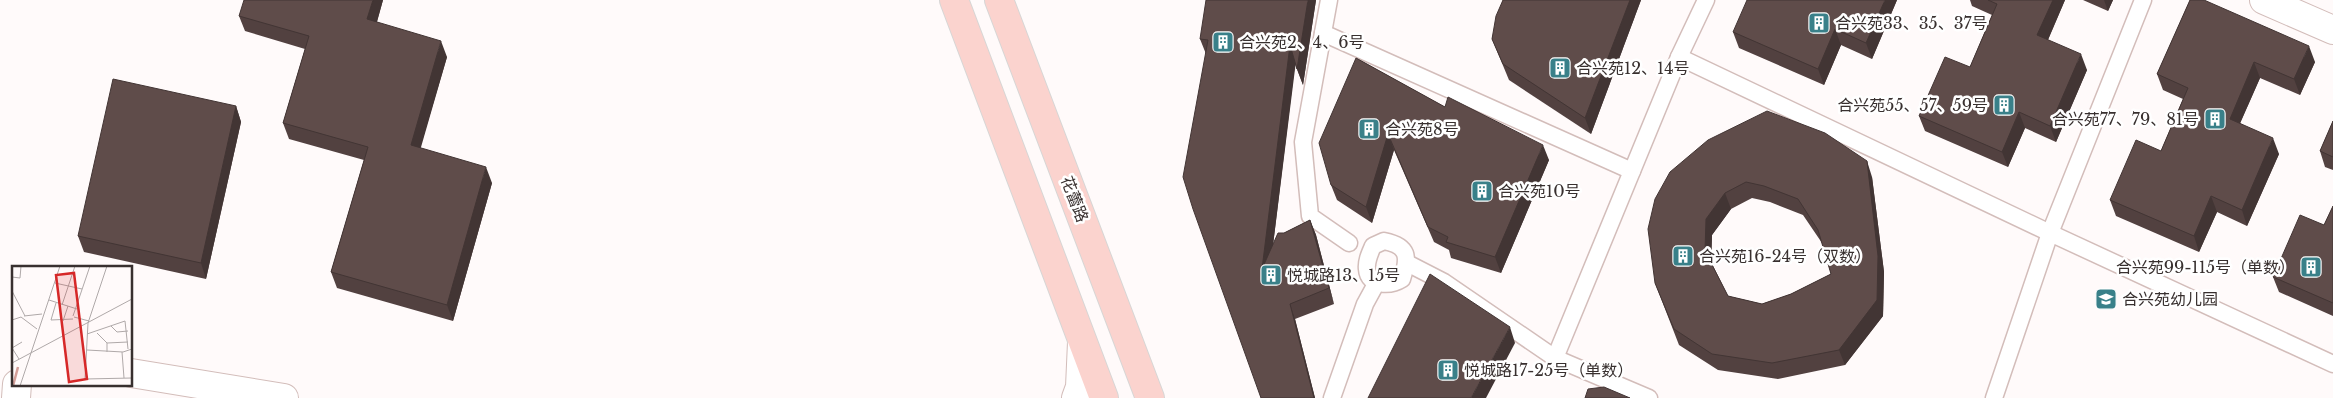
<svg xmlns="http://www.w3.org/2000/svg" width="2333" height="398" font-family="'Libre Baskerville','Noto Sans SC',serif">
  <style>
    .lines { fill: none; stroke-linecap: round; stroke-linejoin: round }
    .lane-casing { stroke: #d3bdba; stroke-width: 19 }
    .street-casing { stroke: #d3bdba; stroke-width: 30 }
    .secondary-casing { stroke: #d3bdba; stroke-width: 30 }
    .primary-casing { stroke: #d7d6d5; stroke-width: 30 }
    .lane { stroke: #fff; stroke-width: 16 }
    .street { stroke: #fff; stroke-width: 28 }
    .secondary { stroke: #fff; stroke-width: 28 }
    .primary { stroke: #fbd3ce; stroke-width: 28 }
    .wall { fill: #524140; fill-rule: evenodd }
    .shaded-wall { fill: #423534 }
    .building { fill: #5f4c4a; stroke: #423534; fill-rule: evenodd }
    .labels { text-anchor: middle; stroke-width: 5; stroke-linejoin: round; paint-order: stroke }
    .poi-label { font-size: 16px; fill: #38302f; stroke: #fff; text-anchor: start }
    .street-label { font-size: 16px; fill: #38302f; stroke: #fff }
    .inset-river { fill: none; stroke: #d39f99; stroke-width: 2.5 }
    .inset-road { fill: none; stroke: #afa9a9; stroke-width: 1 }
    .view { fill: #d62828; fill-opacity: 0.15; stroke: #d62828; stroke-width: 2.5 }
    .inset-edge { fill: none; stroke: #38302f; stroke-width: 2.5 }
  </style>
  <rect width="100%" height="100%" fill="#fffafa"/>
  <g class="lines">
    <!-- lane casing -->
    <g class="lane-casing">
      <g id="lane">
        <polyline points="1329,0 1303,142 1310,216 1349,243"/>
        <polyline points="1323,33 1632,171"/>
        <polyline points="1679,57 2050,233 2333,364"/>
        <path d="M1384 241C1409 246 1409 257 1402 279 1391 286 1368 287 1367 269 1366 261 1370 253 1373 246Z"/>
        <polyline points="1407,263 1444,282 1555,358 1649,398"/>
        <polyline points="1555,358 1679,57 1706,0"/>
        <polyline points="1332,398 1365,304 1377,282"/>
        <polyline points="1994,398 2050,233 2143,0"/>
      </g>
    </g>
    <!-- street casing -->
    <g class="street-casing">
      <g id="street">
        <polyline points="131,373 284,398"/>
        <polyline points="16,398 17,384"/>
        <polyline points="1076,398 1080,387 1082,342"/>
      </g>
    </g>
    <!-- secondary casing -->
    <g class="secondary-casing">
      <polyline id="secondary" points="2264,0 2333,30"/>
    </g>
    <!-- primary casing -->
    <g class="primary-casing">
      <g id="primary">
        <polyline points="954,0 1104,398"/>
        <polyline points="999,0 1150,398"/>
      </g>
    </g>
    <!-- lane -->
    <use href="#lane" class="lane"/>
    <!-- street -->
    <use href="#street" class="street"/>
    <!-- secondary -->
    <use href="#secondary" class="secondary"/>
    <!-- primary -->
    <use href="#primary" class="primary"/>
  </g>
  <!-- wall -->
  <g class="wall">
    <polygon points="383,0 377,22 447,57 420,148 492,183 453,321 337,288 331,272 364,160 289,139 283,123 305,49 245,31 239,16"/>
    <polygon points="1316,0 1303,85 1295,64 1273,245 1284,233 1310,220 1316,235 1334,304 1295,319 1315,398 1261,398 1206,54 1200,39"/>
    <polygon points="1503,0 1641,0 1591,134 1509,80 1492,39"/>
    <polygon points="1897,0 1872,59 1841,45 1824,85 1739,48 1733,32"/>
    <polygon points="1970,0 2065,0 2048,40 2087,70 2056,142 2025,128 2008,167 1925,131 1919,116 1970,67 1992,15 1972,6"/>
    <polygon points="2083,0 2113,0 2108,11"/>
    <polygon points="2190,0 2315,62 2300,95 2260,78 2240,123 2279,154 2247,226 2217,212 2199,252 2116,216 2110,200 2161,151 2183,99 2163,90 2157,74"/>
    <polygon points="1356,58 1445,107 1549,160 1501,273 1451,258 1449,250 1434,242 1394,150 1372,223 1337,200 1331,185"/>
    <polygon points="236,106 241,122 206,279 84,252 78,236"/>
    <polygon points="2333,121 2333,170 2325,167 2320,151"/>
    <path d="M1670 172 1872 177 1884 272 1883 316 1845 365 1778 379 1718 370 1679 345 1655 283ZM1752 198 1770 202 1803 215 1822 243 1831 274 1791 294 1762 304 1728 296 1711 262 1712 235 1731 209Z"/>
    <polygon points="2333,206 2333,316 2279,292 2273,277 2324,225"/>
  </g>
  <!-- shaded-wall -->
  <g class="shaded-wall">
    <polygon points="373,0 383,0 373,35 367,19"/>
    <polygon points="1308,0 1316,0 1303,85 1297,69"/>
    <polygon points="1630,0 1641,0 1591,134 1585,118"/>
    <polygon points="1885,0 1897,0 1872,59 1866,43"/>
    <polygon points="2053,0 2065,0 2043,51 2037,35"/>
    <polygon points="2104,0 2113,0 2108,11"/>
    <polygon points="1835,29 1841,45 1824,85 1818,69"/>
    <polygon points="441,41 447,57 417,161 411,145"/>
    <polygon points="1290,45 1296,61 1268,285 1262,269"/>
    <polygon points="2309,46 2315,62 2300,95 2294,79"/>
    <polygon points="2081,54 2087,70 2056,142 2050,126"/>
    <polygon points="2254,62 2260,78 2235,135 2230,119"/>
    <polygon points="236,106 241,122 206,279 201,263"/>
    <polygon points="2019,112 2025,128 2008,167 2002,152"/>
    <polygon points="1388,134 1394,150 1372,223 1366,207"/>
    <polygon points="2273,138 2279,154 2247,226 2242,210"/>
    <polygon points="1543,145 1549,160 1501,273 1495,257"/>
    <polygon points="1867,161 1872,177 1884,272 1883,316 1845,365 1839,350"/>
    <polygon points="486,167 492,183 453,321 447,305"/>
    <polygon points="1725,193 1731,209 1712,235 1711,267 1705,251 1706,219"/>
    <polygon points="2211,196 2217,212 2199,252 2194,236"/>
    <polygon points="1310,220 1316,235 1334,304 1329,288"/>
    <polygon points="1290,304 1295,319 1315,398 1314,398"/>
    <polygon points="1510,327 1515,343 1486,398 1471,398"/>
  </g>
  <!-- building -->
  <g class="building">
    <polygon points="244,0 373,0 367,19 441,41 411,145 486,167 447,305 331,272 368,147 283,123 309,36 239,16"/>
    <polygon points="1206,0 1308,0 1297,69 1290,45 1262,269 1278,233 1284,233 1310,220 1329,288 1290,304 1314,398 1261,398 1193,209 1183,177 1208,40 1200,39"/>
    <polygon points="1503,0 1630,0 1585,118 1503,64 1492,39 1496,16"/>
    <polygon points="1747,0 1885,0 1866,43 1835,29 1818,69 1733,32"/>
    <polygon points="1988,0 2053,0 2037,35 2081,54 2050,126 2019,112 2002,152 1919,116 1945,57 1970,67 1997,4"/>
    <polygon points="2190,0 2204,0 2309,46 2294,79 2254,62 2230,119 2273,138 2242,210 2211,196 2194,236 2110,200 2136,140 2161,151 2188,88 2157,74"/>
    <polygon points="1356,58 1445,107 1448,97 1543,145 1495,257 1446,242 1448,237 1428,227 1388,134 1366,207 1331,185 1319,143"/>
    <polygon points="113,79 236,106 201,263 78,236"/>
    <path d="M1767 111 1825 133 1867 161 1878 256 1877 300 1839 350 1772 363 1712 354 1674 329 1655 283 1648 229 1655 199 1670 172 1708 140ZM1746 182 1764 186 1798 199 1818 230 1831 274 1791 294 1762 304 1728 296 1705 251 1706 219 1725 193Z"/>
    <polygon points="2333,121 2333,157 2320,151"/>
    <polygon points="2333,206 2333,303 2273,277 2300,215 2324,225"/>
    <polygon points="1430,274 1510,327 1471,398 1368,398"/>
    <polygon points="1604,387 1630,398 1585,398 1588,389"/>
  </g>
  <!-- icons -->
  <defs>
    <g id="building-square" transform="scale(1.125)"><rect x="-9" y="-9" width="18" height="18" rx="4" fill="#398089" stroke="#fff"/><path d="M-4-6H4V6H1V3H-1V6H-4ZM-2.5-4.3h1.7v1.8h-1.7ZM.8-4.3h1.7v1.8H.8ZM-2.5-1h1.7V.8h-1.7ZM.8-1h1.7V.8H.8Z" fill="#fff"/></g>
    <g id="school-square" transform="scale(1.125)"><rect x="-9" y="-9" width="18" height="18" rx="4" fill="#398089" stroke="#fff"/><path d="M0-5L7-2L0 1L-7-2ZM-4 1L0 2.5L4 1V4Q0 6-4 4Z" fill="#fff"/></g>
  </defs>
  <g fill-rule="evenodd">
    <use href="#building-square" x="1819" y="23"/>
    <use href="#building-square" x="1223" y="42"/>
    <use href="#building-square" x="1560" y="68"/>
    <use href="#building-square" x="2004" y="105"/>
    <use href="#building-square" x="2215" y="119"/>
    <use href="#building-square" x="1369" y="129"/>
    <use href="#building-square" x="1482" y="191"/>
    <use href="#building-square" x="1683" y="256"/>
    <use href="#building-square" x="2311" y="267"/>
    <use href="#building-square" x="1271" y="275"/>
    <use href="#school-square" x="2106" y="299"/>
    <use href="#building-square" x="1448" y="370"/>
  </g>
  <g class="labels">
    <!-- poi labels -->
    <g class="poi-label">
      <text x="1835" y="29">合兴苑33、35、37号</text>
      <text x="1239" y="48">合兴苑2、4、6号</text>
      <text x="1576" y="74">合兴苑12、14号</text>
      <text x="1988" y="111" text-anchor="end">合兴苑55、57、59号</text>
      <text x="2199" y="125" text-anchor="end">合兴苑77、79、81号</text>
      <text x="1385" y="135">合兴苑8号</text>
      <text x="1498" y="197">合兴苑10号</text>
      <text x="1699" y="262">合兴苑16-24号（双数）</text>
      <text x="2295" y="273" text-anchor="end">合兴苑99-115号（单数）</text>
      <text x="1287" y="281">悦城路13、15号</text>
      <text x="2122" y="305">合兴苑幼儿园</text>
      <text x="1464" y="376">悦城路17-25号（单数）</text>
    </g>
    <!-- street labels -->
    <g class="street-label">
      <text transform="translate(1075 199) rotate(69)" y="6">花蕾路</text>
    </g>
  </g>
  <!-- overview -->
  <g transform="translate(12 266)">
    <rect width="120" height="120" fill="#fffafa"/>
    <path class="inset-river" d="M1 120 6 101"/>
    <path class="inset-road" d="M95 0 76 57 73 113 120 112M0 11 8 12 9 0M43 17 70 23M0 25 13 50M37 34 65 43M44 37 39 54 61 53M50 39 63 0M12 50 30 48M61 50 78 0M62 51 77 55M0 54 9 51 25 63M51 55 56 40M99 60 105 66 116 65M85 67 95 77V86M75 68 113 55 116 83M95 77 116 76M75 84 111 86 120 83M110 86 112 112M7 93 0 82 10 76M0 97 120 33M8 120 48 0"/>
    <path class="view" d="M62 7 75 113 57 116 44 9Z"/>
    <rect width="120" height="120" class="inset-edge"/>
  </g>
</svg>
